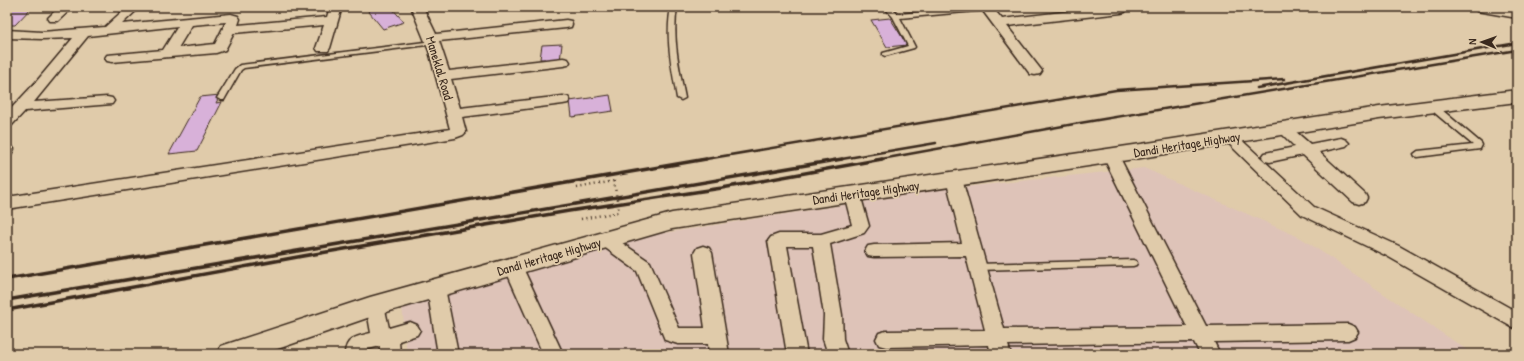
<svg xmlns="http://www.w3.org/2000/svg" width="1524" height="361" font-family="'Patrick Hand',sans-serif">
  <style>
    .built { fill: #dec3b8 }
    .building { fill: #d8b1d9; stroke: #3b2a1e }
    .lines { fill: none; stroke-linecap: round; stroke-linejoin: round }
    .service-casing { stroke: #3b2a1e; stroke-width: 3 }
    .minor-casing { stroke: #3b2a1e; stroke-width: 3 }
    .secondary-casing { stroke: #3b2a1e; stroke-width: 3 }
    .trunk-casing { stroke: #3b2a1e; stroke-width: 3 }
    .path { stroke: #3b2a1e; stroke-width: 2.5; stroke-dasharray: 1 3.5; stroke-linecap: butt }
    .service { fill: #e0cbaa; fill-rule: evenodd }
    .minor { fill: #e0cbaa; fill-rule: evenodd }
    .secondary { fill: #e0cbaa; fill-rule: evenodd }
    .trunk { fill: #e0cbaa; fill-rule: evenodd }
    .rail-far1 { stroke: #3b2a1e; stroke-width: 2.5 }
    .rail { stroke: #3b2a1e; stroke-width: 3.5 }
    .path-bridge { stroke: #3b2a1e; stroke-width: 2.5; stroke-dasharray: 1 3.5; stroke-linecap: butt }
    .labels { text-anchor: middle; stroke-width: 3.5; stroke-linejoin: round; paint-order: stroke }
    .street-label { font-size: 13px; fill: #3b2a1e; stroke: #e0cbaa }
  </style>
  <rect width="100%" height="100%" fill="#e0cbaa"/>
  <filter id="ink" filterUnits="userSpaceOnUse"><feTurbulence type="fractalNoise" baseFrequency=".025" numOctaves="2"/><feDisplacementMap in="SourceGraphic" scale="8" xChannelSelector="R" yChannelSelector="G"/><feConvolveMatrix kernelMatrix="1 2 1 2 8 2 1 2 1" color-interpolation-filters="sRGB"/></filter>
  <g filter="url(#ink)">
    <!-- built -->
    <polygon class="built" points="1144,168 1301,238 1473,354 407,354 402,306 658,234 945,189"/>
    <!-- building -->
    <g class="building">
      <polygon points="10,7 32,7 15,25 7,25 7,10"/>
      <polygon points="365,7 391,7 404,22 383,29"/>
      <polygon points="890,18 907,45 887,47 871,20"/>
      <polygon points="562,44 560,61 544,62 545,59 540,59 542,45"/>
      <polygon points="220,95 216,103 222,102 197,151 169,154 200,97"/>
      <polygon points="610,95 613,111 572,117 570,101"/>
    </g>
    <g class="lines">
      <!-- service casing -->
      <g class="service-casing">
        <g id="service">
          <path d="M671 7H677C672 38 679 67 685 98L681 100 677 98C672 67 665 38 671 7Z"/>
          <polygon points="884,7 891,7 898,14 977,7 990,8 987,10 900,18 915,47 914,48 885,56 883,55 883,53 908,46 893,17"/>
          <polygon points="433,41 436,43 435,44 244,68 241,70 224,100 221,100 217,98 235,69 240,65"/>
          <polygon points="1429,104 1435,104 1481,143 1482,145 1480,149 1418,157 1415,156 1414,154 1418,151 1473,145 1429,108 1428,106"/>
          <polygon points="10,146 14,149 10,156 7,157 7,148"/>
          <polygon points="1133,260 1136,261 1137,263 1136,265 1133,266 977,270 974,269 973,267 974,265 977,264"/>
        </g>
      </g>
      <!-- minor casing -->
      <g class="minor-casing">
        <g id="minor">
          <polygon points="59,7 73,7 58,21 50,21 48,18"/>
          <path d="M127 7H140L122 24 231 14 238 16 240 19 238 25 327 17 330 7H342L330 48 328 51H318L316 48 324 25 234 33 225 50 216 53 112 62 107 61 105 58 107 55 163 50 178 26 88 36 34 102 107 97 112 98 114 101 112 104 25 111 12 125 7 127V113L36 82 73 38 42 39 7 38V30L42 32 105 27ZM226 22 215 44 178 48 192 25Z"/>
          <polygon points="411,7 423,7 436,34 566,20 571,21 572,24 571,27 566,28 439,41 449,71 563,58 568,59 570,62 568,65 563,66 451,79 460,108 563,96 568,97 570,100 568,103 563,104 462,117 466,132 463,135 455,138 7,209 7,197 450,129 429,51"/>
          <polygon points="980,7 992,7 1002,19 1106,7 1126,7 1127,9 1125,12 1121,13 1007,26 1042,71 1040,74 1035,75 1030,74"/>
          <polygon points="1283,123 1288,125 1310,144 1341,138 1346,140 1349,143 1346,146 1319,152 1365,194 1367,198 1365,202 1359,204 1353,202 1303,155 1270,162 1265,161 1262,157 1265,153 1295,147 1276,128 1278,125"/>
          <polygon points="1230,132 1235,134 1314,207 1399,246 1517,312 1517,329 1510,326 1387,256 1302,215 1225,140 1222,137 1225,134"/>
          <polygon points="1111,151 1116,152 1119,156 1206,326 1348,324 1355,327 1358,332 1355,337 1348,340 1214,342 1220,354 1200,354 1194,342 1008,345 1011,354 991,354 989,345 886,347 879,345 876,339 879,333 886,331 985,330 966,256 874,257 868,256 865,251 868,246 874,245 962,243 946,179 948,175 954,174 960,175 962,179 1004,329 1187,327 1103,156 1106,152"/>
          <polygon points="852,188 858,190 860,194 869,226 864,233 830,244 842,315 843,339 848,354 828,354 823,339 824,315 813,246 787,246 807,354 787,354 768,241 771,237 779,234 821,234 852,225 844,194 846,190"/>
          <polygon points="606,234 612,236 650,262 679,328 705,328 694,253 697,248 703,246 709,248 712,253 729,354 709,354 708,344 678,344 665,340 637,271 600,244 597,240 600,236"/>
          <polygon points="513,259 519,261 522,266 563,354 543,354 504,266 507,261"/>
          <polygon points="436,281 442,283 445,288 458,354 438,354 427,288 430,283"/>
          <path d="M375 298 382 300 384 305 389 328 410 322 417 325 420 330 417 335 399 341 400 354H380V346L365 350V354H345C345 338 358 336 371 333L366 305 368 300Z"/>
        </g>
      </g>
      <!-- secondary casing -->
      <g class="secondary-casing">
        <polygon id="secondary" points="1474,7 1517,8 1517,18 1477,11"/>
      </g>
      <!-- trunk casing -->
      <g class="trunk-casing">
        <polygon id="trunk" points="1517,90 1517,102 1379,119 1141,158 672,229 373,316 263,354 217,354 221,346 370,297 672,213 1141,144 1379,107"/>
      </g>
      <!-- path -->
      <g class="path">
        <polyline points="577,188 614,181"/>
        <polyline points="581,219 619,212"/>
      </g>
      <!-- service -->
      <use href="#service" class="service"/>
      <!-- minor -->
      <use href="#minor" class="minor"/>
      <!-- secondary -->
      <use href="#secondary" class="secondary"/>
      <!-- trunk -->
      <use href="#trunk" class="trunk"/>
      <!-- rail-far1 -->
      <g class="rail-far1">
        <polyline points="1257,88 1517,43"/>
        <polyline points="700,160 1116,90 1285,79"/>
        <polyline points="836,160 936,143"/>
        <polyline points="876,160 1074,124 1517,50"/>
      </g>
      <!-- rail -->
      <g class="rail">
        <polyline points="7,279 706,159"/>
        <polyline points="7,300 842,159"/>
        <polyline points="7,310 303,256 569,211 722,188 882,159"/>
      </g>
      <!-- path-bridge -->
      <polyline class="path-bridge" points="614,181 619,212"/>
    </g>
  </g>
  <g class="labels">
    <!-- street labels -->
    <g class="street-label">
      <text transform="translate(440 68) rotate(73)" y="5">Maneklal Road</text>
      <text transform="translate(1187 144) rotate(-9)" y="5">Dandi Heritage Highway</text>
      <text transform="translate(866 192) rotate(-8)" y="5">Dandi Heritage Highway</text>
      <text transform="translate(549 256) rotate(-16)" y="5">Dandi Heritage Highway</text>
    </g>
  </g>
  <!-- margin -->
  <rect width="1524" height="361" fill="none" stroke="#e0cbaa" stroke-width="24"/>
  <rect x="12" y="12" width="1500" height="337" fill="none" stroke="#3b2a1e" stroke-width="1.5" filter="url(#ink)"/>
  <!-- north arrow -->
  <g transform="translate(1482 42) rotate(272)" stroke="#e0cbaa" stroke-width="3" paint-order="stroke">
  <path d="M0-3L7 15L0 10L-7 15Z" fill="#3b2a1e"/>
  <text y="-6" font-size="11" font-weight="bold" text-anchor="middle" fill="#3b2a1e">N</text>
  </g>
</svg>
